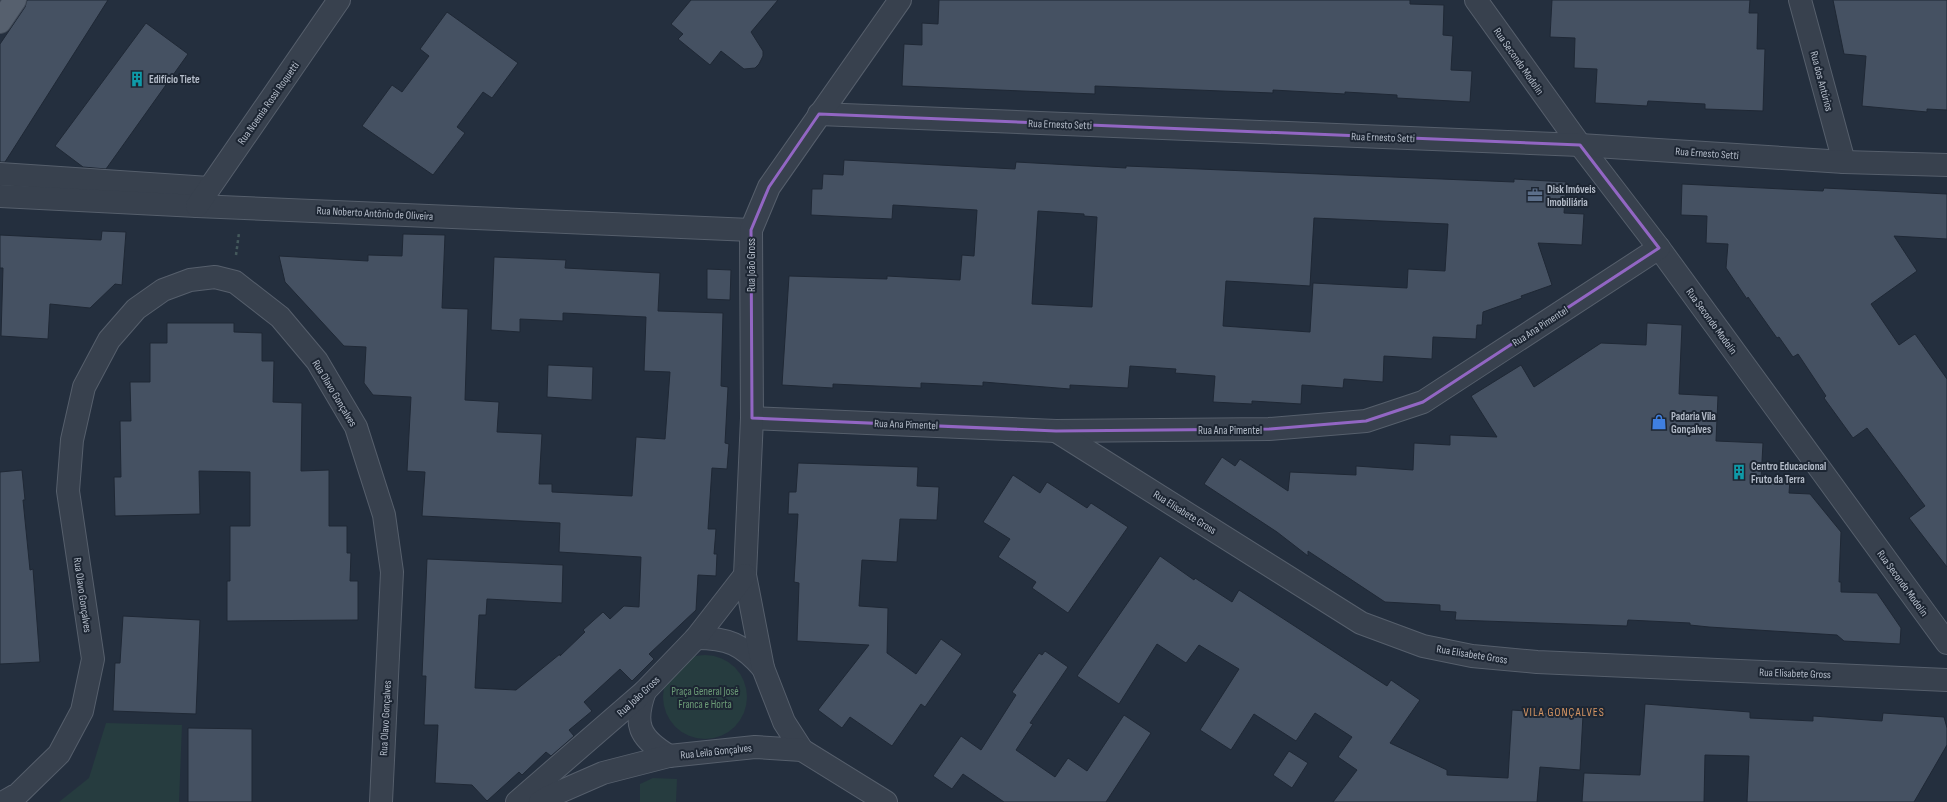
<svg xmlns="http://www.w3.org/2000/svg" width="1947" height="802" font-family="'Sofia Sans Condensed',sans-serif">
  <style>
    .green { fill: #263c3f }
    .building { fill: #455162; stroke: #1f2835; fill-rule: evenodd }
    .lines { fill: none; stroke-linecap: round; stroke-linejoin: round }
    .minor-casing { stroke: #565f6c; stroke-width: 24 }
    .primary-casing { stroke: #414a57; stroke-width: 24 }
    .path { stroke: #44595c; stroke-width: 2.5; stroke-dasharray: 3 3; stroke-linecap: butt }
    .minor { stroke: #38414e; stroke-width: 22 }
    .primary { stroke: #56606e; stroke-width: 22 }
    .marked { fill: none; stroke: #9266c3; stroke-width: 3; stroke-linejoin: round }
    .labels { text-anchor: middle; stroke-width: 4; stroke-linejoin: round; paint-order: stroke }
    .street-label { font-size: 11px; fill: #b4bcc9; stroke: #1d2633 }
    .poi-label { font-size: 11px; font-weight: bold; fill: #b4bcc9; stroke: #1d2633; text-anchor: start }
    .park-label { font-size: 11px; fill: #6b9a76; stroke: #1d2633 }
    .neighbourhood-label { font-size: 12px; letter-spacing: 1px; fill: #d59563; stroke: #1d2633 }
  </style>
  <rect width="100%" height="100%" fill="#242f3e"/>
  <!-- green -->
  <g class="green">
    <circle cx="705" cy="697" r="42"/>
    <polygon points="106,723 182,725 179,802 59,802 89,778"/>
    <polygon points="653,778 677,779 676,802 640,802 640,784"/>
  </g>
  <!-- building -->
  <g class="building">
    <polygon points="27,0 108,0 5,162 0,162 0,44 25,7"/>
    <polygon points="691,0 778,0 751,32 763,51 763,56 759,64 755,68 744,69 721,51 710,65 678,39 683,34 671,24"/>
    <polygon points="939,0 1410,0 1410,4 1444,5 1443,35 1453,36 1451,70 1472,71 1470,102 1397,98 1397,95 1345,92 1345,94 1273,90 1273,93 1095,86 1095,94 902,86 904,44 922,45 922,23 938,24"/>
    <polygon points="1552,0 1750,0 1749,13 1758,13 1757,49 1765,49 1763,111 1705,109 1705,104 1648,101 1647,106 1595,103 1597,69 1574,68 1575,38 1550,37"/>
    <polygon points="1833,0 1947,0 1947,110 1927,109 1927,112 1862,106 1866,56 1844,54"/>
    <polygon points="447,12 518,63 492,98 483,92 457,127 465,133 433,175 362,126 392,85 402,92 429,56 420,49"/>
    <polygon points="146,23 188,54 106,169 83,167 55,146"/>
    <path d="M844 160 1015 169 1016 162 1126 168V166L1514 182V179L1566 182 1564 213 1584 214 1582 245 1538 243 1552 285 1521 296 1522 298 1483 312 1482 325H1477L1476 339 1433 337 1432 359 1384 356 1383 382 1344 379 1343 388 1302 385 1301 404 1252 401V404L1213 402 1215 376 1175 373 1176 369 1130 366 1128 388 1070 385V389L983 382V386L921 383V388L833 384V388L782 385 789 276 887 279V276L960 280 962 255 974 256 977 210 893 205 892 219 811 215 812 189H822L823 174 843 175ZM1038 211 1084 214V216L1097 217 1092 307 1032 304ZM1314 218 1448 224 1445 271 1408 269 1407 288 1313 283 1310 332 1223 326 1226 281 1310 286Z"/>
    <polygon points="1682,184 1823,191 1824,188 1947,194 1947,239 1894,236 1917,271 1871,304 1899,345 1915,334 1947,379 1947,567 1909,518 1925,506 1867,428 1853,438 1824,398 1826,396 1798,354 1793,357 1779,337 1777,338 1748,297 1747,299 1726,268 1728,244 1706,243 1707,216 1681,215"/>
    <polygon points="102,231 126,232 122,285 115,284 90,308 50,304 48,339 1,336 3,268 0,268 0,235 101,240"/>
    <polygon points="403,234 445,235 442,308 468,309 465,400 499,402 497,432 542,434 539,484 552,484 552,492 632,496 636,437 665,439 670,372 644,371 646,317 563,313 563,321 520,319 520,332 491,330 494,257 566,260 565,268 660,273 658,311 723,313 721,386 728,387 725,443 729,444 727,469 712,468 708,529 716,529 714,554 717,554 716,576 698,575 696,610 649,654 654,659 632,681 620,669 584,702 592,711 569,730 574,736 551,756 546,752 522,775 519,772 487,801 472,785 435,783 438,725 424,725 426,676 422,676 427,559 563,565 562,603 487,599 486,615 479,615 475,688 516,690 560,654 560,656 585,632 583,630 603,612 610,619 624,606 639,607 641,557 559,552 560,523 422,516 425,472 407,471 411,397 373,395 364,383 366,347 344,346 285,282 279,256 368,261 368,255 402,256"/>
    <polygon points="707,269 731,270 730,300 707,299"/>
    <polygon points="167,323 234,323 234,332 262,333 262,361 274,361 273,402 302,403 301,471 329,470 329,526 347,526 347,553 351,553 350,581 358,581 358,620 227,621 227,581 230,581 230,526 250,526 250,472 199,471 200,514 115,516 114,477 121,477 120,421 131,421 130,382 150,382 150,343 167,343"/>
    <polygon points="1647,323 1682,325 1679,394 1718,396 1716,441 1763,443 1761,479 1790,480 1789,493 1810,494 1841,532 1839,582 1841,582 1841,592 1877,593 1901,628 1900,644 1844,641 1837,635 1709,627 1690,625 1690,623 1628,620 1627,626 1455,620 1456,612 1440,611 1440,605 1385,602 1308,551 1308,556 1277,532 1204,484 1222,457 1235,466 1240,459 1288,491 1290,472 1356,475 1356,466 1413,470 1414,443 1450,445 1450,435 1497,437 1471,396 1521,365 1534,387 1601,343 1646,345"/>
    <polygon points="548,365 593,367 592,400 547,397"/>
    <polygon points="798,463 918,467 917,486 939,487 937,520 900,519 897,562 862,560 859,606 888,608 887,653 916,674 941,639 962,654 925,707 921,704 892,746 850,717 842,728 818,710 869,645 797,641 799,583 794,582 798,514 788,514 789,492 796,492"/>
    <polygon points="22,470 25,500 23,500 30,570 33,569 40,662 0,664 0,472"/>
    <polygon points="1013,475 1040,493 1047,482 1087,508 1091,503 1128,527 1068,613 1032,588 1036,582 998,557 1010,539 983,522"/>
    <polygon points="1160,556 1194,580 1195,578 1232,602 1239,590 1387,686 1391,680 1420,700 1390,743 1447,770 1447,775 1508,778 1512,710 1583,715 1580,770 1540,767 1537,802 1333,802 1357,770 1338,757 1352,737 1315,713 1296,741 1254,714 1231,750 1200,730 1239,669 1199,645 1186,663 1157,644 1119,704 1077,676"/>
    <polygon points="123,616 200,620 196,714 113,711 115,663 120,663"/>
    <polygon points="1045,651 1068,667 1030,723 1033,724 1016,750 1055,777 1068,758 1087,771 1124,715 1151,733 1106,802 1004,802 963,774 952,789 933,776 961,736 981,750 1016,695 1012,692 1039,653 1042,655"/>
    <polygon points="1645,704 1750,712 1750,718 1813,721 1813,716 1882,721 1883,713 1944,717 1947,728 1947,745 1914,802 1747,802 1749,756 1705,755 1704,802 1582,802 1584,773 1640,775"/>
    <polygon points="188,728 252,729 252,802 188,802"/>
    <polygon points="1289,751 1308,763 1292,788 1273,775"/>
  </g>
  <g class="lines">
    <!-- minor casing -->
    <g class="minor-casing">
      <g id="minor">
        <polyline points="1476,0 1580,145 1659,248 1947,643"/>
        <polyline points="1800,0 1844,162"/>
        <polyline points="819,114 1580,145 1844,162 1947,165"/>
        <polyline points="0,174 209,188"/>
        <polyline points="0,196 197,206 751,230"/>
        <polyline points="197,206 339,0"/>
        <polyline points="752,418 1056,431 1269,429 1366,421 1423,402 1659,248"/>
        <polyline points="1056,431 1361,623 1423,646 1472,656 1537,662 1947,680"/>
        <path d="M696 638C728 638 742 644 763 668"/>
        <path d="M645 691C633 724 639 738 669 756"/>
        <polyline points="802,750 784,722 763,668 745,575 752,418 751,230 769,187 900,0"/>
        <polyline points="4,802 18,794 59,754 82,711 93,659 68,491 72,440 84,387 109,340 136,309 163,290 190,280 215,277 235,282 280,317 317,361 356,427 384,515 392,572 381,802"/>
        <polyline points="517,802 645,691 696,638 745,575"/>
        <polyline points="540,802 548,797 603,773 669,756 755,747 802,750 886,802"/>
      </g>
    </g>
    <!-- primary casing -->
    <g class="primary-casing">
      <polyline id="primary" points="0,22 15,0"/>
    </g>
    <!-- path -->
    <polyline class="path" points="236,255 239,233"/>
    <!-- minor -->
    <use href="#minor" class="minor"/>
    <!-- primary -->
    <use href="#primary" class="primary"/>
  </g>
  <!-- marked area -->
  <path class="marked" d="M819 114 1580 145 1659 248 1423 402 1366 421 1269 429 1056 431 752 418 751 230 769 187Z"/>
  <!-- icons -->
  <defs>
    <g id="building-bare" transform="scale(1.2)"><path d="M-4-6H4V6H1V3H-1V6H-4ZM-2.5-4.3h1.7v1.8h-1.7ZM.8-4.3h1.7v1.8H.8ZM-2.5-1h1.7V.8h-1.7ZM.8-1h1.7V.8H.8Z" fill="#0f9aa8" stroke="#1d2633" stroke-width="2.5" paint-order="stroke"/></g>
    <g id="office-bare" transform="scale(1.2)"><path d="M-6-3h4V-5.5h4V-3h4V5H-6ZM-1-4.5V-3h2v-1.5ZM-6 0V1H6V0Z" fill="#5c6f8a" stroke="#1d2633" stroke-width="2.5" paint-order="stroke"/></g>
    <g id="shop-bare" transform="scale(1.2)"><path d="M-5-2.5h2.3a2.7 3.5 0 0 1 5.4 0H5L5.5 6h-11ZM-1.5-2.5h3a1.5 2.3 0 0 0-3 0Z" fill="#3f7fe0" stroke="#1d2633" stroke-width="2.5" paint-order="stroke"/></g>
  </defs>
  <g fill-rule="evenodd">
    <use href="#building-bare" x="137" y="79"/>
    <use href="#office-bare" x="1535" y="195"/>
    <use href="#shop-bare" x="1659" y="422"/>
    <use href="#building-bare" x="1739" y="472"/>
  </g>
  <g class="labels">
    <!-- street labels -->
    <g class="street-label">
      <text transform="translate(1519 61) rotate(55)" y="4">Rua Secondo Modolin</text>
      <text transform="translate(1822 81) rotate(75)" y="4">Rua dos Antúrios</text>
      <text transform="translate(268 103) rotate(-55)" y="4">Rua Noemia Rossi Roquetti</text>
      <text transform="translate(1060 124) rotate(2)" y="4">Rua Ernesto Setti</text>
      <text transform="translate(1383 137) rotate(2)" y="4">Rua Ernesto Setti</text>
      <text transform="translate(1707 153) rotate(4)" y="4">Rua Ernesto Setti</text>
      <text transform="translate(375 213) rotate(3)" y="4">Rua Noberto Antônio de Oliveira</text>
      <text transform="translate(751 265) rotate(-90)" y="4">Rua João Gross</text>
      <text transform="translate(1712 321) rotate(54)" y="4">Rua Secondo Modolin</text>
      <text transform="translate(1540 326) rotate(-33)" y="4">Rua Ana Pimentel</text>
      <text transform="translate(335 393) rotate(59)" y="4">Rua Olavo Gonçalves</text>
      <text transform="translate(906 424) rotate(2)" y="4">Rua Ana Pimentel</text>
      <text x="1230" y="434">Rua Ana Pimentel</text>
      <text transform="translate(1185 512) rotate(32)" y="4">Rua Elisabete Gross</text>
      <text transform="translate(1903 583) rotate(54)" y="4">Rua Secondo Modolin</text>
      <text transform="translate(83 595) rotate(82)" y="4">Rua Olavo Gonçalves</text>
      <text transform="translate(1472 654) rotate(9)" y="4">Rua Elisabete Gross</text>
      <text transform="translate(1795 673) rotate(2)" y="4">Rua Elisabete Gross</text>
      <text transform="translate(638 696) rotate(-43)" y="4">Rua João Gross</text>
      <text transform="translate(385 718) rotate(-87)" y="4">Rua Olavo Gonçalves</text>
      <text transform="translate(716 751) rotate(-6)" y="4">Rua Leila Gonçalves</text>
    </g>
    <!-- poi labels -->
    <g class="poi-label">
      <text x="149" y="83">Edifício Tiete</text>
      <text x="1547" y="193">Disk Imóveis<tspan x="1547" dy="13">Imobiliária</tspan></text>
      <text x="1671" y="420">Padaria Vila<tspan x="1671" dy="13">Gonçalves</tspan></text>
      <text x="1751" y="470">Centro Educacional<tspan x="1751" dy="13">Fruto da Terra</tspan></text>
    </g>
    <!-- park labels -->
    <g class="park-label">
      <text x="705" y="695">Praça General José<tspan x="705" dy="13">Franca e Horta</tspan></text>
    </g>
    <!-- neighbourhood labels -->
    <g class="neighbourhood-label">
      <text x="1564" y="716">VILA GONÇALVES</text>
    </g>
  </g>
</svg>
